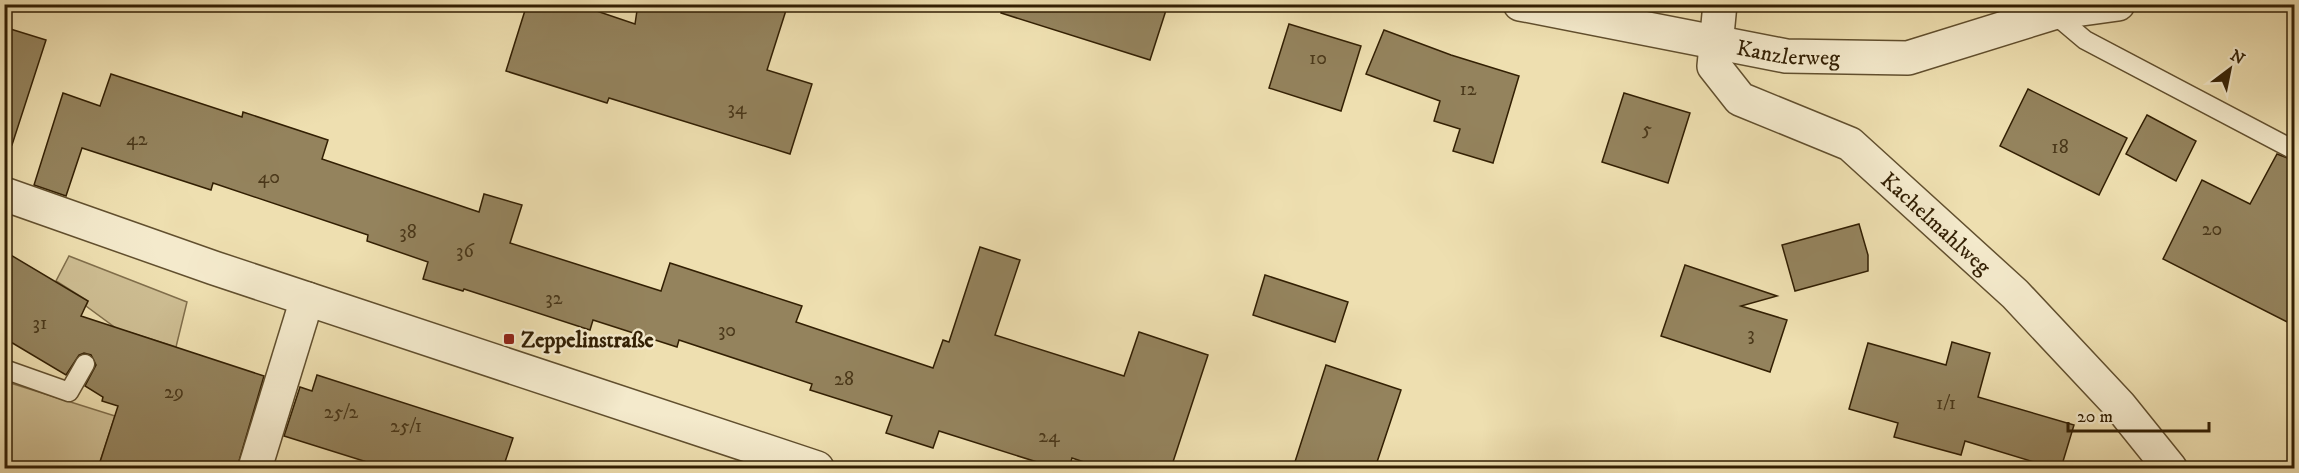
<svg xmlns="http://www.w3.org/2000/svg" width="2299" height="473" font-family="'IM FELL DW Pica',serif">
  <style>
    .green { fill: #cebe93; stroke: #806e4b; stroke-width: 1.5 }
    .building { fill: #94835d; stroke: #321f03; stroke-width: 1.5 }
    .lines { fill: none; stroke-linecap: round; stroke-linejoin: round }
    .lane-casing { stroke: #614f2e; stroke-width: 21 }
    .street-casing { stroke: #614f2e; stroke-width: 36 }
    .lane { stroke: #f4eacc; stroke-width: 18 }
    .street { stroke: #f4eacc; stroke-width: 33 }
    .poi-dot { fill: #8f2418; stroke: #f4eacc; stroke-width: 2 }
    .labels { text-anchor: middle; stroke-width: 4.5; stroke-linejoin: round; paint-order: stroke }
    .number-label { font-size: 20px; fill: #4a381a }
    .street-label { font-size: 22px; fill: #321f03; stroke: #f4eacc }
    .poi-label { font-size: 22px; font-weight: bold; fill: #321f03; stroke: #f4eacc; text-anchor: start }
  </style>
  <rect width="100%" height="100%" fill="#eedfb0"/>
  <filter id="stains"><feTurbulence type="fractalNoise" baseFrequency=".00333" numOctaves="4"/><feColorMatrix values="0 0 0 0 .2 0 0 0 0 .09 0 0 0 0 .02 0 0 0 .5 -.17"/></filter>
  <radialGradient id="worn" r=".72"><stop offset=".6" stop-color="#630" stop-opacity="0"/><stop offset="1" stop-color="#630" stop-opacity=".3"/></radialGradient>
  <!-- green -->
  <g class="green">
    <polygon points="69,256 187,302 176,347 125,331 124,334 86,306 88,301 56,281"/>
    <polygon points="4,381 115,416 98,468 5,468"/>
  </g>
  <!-- building -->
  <g class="building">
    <polygon points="527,4 576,4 635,24 638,4 788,4 767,70 812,84 790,154 609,98 607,103 506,71"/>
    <polygon points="1003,4 1168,4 1150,60 1001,13"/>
    <polygon points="1289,24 1361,46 1341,111 1269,88"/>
    <polygon points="4,27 46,40 12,145 4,144"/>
    <polygon points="1384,30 1451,55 1519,76 1493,163 1453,151 1460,129 1434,121 1440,101 1366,74"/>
    <polygon points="111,74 242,117 243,112 328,140 322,159 479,212 484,194 522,205 510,243 661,291 670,263 802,306 796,322 933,368 943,340 949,342 980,247 1020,260 995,335 1124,376 1139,332 1208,355 1171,468 1102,468 1072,458 1069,468 1056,468 939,431 933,448 886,433 892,416 810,390 812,384 679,340 677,347 593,320 590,330 464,289 463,291 423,279 428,262 367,241 368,235 213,183 211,190 82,148 66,196 34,185 63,93 100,106"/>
    <polygon points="2028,89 2127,138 2099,195 2000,146"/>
    <polygon points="1624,93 1690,113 1668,183 1602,162"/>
    <polygon points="2147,115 2196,141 2176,181 2126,154"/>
    <polygon points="2277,154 2295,161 2295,326 2163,259 2202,180 2250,204"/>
    <polygon points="1859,224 1868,255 1868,271 1795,291 1782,245"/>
    <polygon points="4,251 88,301 81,316 264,376 237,468 98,468 118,406 102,401 103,397 85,386 96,365 91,355 84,353 79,355 66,375 4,338"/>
    <polygon points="1685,265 1777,296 1741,306 1787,320 1770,372 1661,336"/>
    <polygon points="1265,275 1348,302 1335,342 1253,315"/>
    <polygon points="1952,342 1990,353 1978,397 2074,425 2061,468 2054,468 1965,441 1961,455 1894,437 1898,423 1849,409 1868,343 1946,365"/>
    <polygon points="1326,365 1401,390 1375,468 1293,468"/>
    <polygon points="317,375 513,438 503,468 386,468 284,436 300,387 312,391"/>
  </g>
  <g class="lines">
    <!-- lane casing -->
    <g class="lane-casing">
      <g id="lane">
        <polyline points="2053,13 2085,40 2294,150"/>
        <polyline points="4,369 69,392 85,364"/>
      </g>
    </g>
    <!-- street casing -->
    <g class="street-casing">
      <g id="street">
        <path id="s1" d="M1520 4 1786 56 1908 58 2053 13 2118 4"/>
        <path id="s2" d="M1720 4 1714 66 1740 99 1850 144 2015 294 2120 406 2170 468"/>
        <polyline points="4,194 214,268 817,468"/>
        <polyline points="255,468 307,299"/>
      </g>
    </g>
    <!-- lane -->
    <use href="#lane" class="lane"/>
    <!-- street -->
    <use href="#street" class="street"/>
  </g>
  <!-- markers -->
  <rect class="poi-dot" x="503" y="333" width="12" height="12" rx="3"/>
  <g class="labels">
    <!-- number labels -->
    <g class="number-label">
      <text x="1318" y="64">10</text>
      <text x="1468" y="95">12</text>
      <text x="737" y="114">34</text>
      <text x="1647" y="135">5</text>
      <text x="137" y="145">42</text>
      <text x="2060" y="153">18</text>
      <text x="269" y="183">40</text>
      <text x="2212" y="235">20</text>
      <text x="408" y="238">38</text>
      <text x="465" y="257">36</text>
      <text x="554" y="304">32</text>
      <text x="40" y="329">31</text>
      <text x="727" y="336">30</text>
      <text x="1751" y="340">3</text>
      <text x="844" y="385">28</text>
      <text x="174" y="398">29</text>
      <text x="1946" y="409">1/1</text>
      <text x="341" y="418">25/2</text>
      <text x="406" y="432">25/1</text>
      <text x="1049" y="442">24</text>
    </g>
    <!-- street labels -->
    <g class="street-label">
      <text dy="8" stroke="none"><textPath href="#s1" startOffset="273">Kanzlerweg</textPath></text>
      <text dy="8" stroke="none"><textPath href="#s2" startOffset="340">Kachelmahlweg</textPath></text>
    </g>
    <!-- poi labels -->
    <g class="poi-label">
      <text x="521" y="347">Zeppelinstraße</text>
    </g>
  </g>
  <!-- margin -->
  <rect width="2299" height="473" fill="none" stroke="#eedfb0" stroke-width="24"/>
  <rect x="6" y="6" width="2287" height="461" fill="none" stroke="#321f03" stroke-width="3"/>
  <rect x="12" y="12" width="2275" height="449" fill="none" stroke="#321f03" stroke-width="1.5"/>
  <!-- north arrow -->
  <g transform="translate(2230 69) rotate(32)" stroke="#f4eacc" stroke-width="4.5" paint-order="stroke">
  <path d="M0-4.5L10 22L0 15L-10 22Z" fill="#321f03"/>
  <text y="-9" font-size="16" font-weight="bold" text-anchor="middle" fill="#321f03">N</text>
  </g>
  <!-- scale -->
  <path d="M2068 422v9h141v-9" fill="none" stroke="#321f03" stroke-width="3"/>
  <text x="2077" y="422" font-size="18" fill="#321f03" stroke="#f4eacc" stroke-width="4.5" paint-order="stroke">20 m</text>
  <rect width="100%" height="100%" filter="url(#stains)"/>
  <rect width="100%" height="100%" fill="url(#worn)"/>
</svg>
